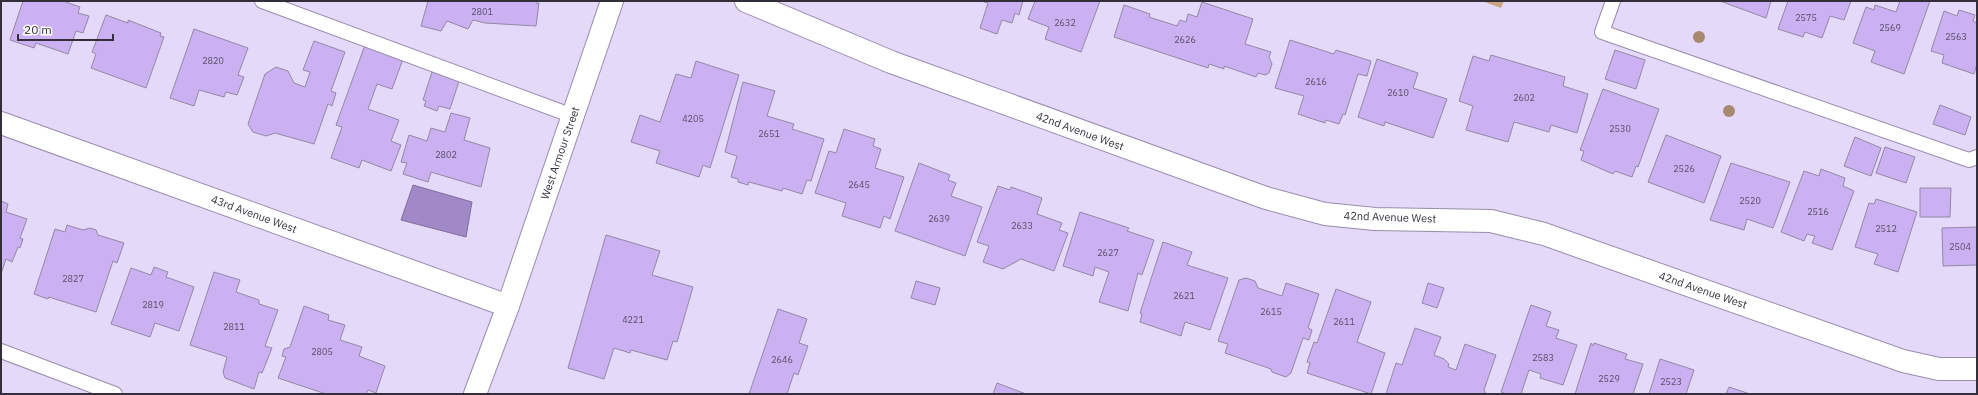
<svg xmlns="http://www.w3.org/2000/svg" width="1978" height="395" font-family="'IBM Plex Sans',sans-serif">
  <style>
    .green { fill: #c9a581 }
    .water { fill: #a188c6; stroke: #806d9c }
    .building { fill: #cbb1f2; stroke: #9388a5 }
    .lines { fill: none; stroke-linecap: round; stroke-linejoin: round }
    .lane-casing { stroke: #988dab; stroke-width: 16 }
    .street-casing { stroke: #988dab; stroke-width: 24 }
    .lane { stroke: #fff; stroke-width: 14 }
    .street { stroke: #fff; stroke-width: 22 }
    .tree { fill: #a88970 }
    .labels { text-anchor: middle; stroke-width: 3; stroke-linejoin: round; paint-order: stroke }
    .number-label { font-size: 9px; fill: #594f68 }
    .street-label { font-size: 11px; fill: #332e3a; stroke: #fff }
  </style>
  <rect width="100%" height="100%" fill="#e5d9fa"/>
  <!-- green -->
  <polygon class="green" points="1482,1 1504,1 1501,8"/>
  <!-- water -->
  <polygon class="water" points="413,185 472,202 466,237 401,220"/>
  <!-- building -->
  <g class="building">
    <polygon points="23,1 63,1 80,7 78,13 89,16 83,33 76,31 68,54 36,43 34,48 10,40"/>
    <polygon points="428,1 537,1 537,4 539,3 536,26 485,23 473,20 468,29 447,21 441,31 421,26"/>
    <polygon points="981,1 1023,1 1019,15 1015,13 1012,23 1002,20 997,34 980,28 988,3"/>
    <polygon points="1035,1 1100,1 1081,52 1045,39 1049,27 1028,19"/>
    <polygon points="1720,1 1771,1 1766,18"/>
    <polygon points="1788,1 1851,1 1844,20 1830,16 1822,38 1805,32 1803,37 1778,29"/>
    <polygon points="1900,1 1930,1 1904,74 1871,62 1875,51 1853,43 1866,7 1874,10 1875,5 1896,12"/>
    <polygon points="1202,2 1253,19 1245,44 1271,52 1269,57 1272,64 1269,73 1265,75 1258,73 1256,77 1224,66 1224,69 1209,64 1208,68 1114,37 1124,5 1150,14 1149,17 1177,26 1180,20 1186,22 1188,14 1197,17"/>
    <polygon points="1959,10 1975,15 1973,21 1977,23 1977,64 1974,74 1942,63 1944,55 1931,51 1944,11 1957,16"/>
    <polygon points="106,15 128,23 128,20 161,33 160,36 164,37 146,88 91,68 96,54 92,52"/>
    <polygon points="194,29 248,48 238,75 244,77 237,95 226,92 224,97 199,90 194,106 170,98"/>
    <polygon points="1290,40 1334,54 1336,50 1371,61 1367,76 1358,74 1345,115 1343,114 1339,124 1326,120 1325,123 1298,114 1304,96 1275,88"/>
    <polygon points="314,41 345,52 331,91 336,93 332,106 328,104 314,144 275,133 266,136 253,132 248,124 265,74 276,67 288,71 294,83 305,87 310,72 303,70"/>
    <polygon points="365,45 403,59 392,89 377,84 368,109 399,120 391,141 401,145 391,171 362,160 359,168 331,158 342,127 336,125"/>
    <polygon points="1615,50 1645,60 1636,89 1605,79"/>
    <polygon points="1491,55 1565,77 1563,86 1588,94 1577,133 1551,125 1549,132 1514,122 1508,142 1466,130 1473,106 1459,101 1473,56 1489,61"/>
    <polygon points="1377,59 1418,73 1413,88 1447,99 1433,138 1385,122 1384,126 1358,117"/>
    <polygon points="696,61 739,75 710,168 703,165 699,177 656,163 660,151 631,142 640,115 660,122 676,74 691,78"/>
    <polygon points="432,72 459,81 450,109 439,106 437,111 424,106 426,101 423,100"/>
    <polygon points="743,82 775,91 767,116 794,124 792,129 824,139 811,181 807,180 802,194 783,188 782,191 749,182 748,185 738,182 738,179 731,177 737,156 725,152"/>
    <polygon points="1603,89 1659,109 1638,167 1636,166 1632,177 1615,171 1613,174 1581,160 1584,151 1580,150"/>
    <polygon points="1940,105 1971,117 1965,135 1933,124"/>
    <polygon points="451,113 470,118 464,140 490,148 481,187 431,172 428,182 403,174 407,163 401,162 409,135 427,141 431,128 445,132"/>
    <polygon points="844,129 875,139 873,146 881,149 875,168 904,177 890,219 884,216 880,228 842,216 846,203 815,193 829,151 836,153"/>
    <polygon points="1666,135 1721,156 1704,203 1648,182"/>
    <polygon points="1855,137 1881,148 1871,176 1844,166"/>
    <polygon points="1885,147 1915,157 1906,183 1876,173"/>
    <polygon points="919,163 950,175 948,180 956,183 951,196 982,207 965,256 895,231"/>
    <polygon points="1731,163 1790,182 1773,228 1747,219 1744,230 1710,220"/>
    <polygon points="1821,169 1845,178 1843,186 1854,191 1832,250 1812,243 1815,236 1807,234 1804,241 1781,232 1804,171 1819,176"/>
    <polygon points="998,186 1010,190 1011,187 1042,198 1037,214 1062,223 1059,230 1068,233 1054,271 1021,259 1003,269 983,262 989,246 977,242"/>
    <polygon points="1920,188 1951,188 1950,217 1920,217"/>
    <polygon points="1876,199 1917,212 1898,272 1874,264 1878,254 1855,247 1869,203 1874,204"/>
    <polygon points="1,201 8,204 6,212 27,219 20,238 23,239 20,248 18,247 12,262 6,259 1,274"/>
    <polygon points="1080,212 1129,228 1127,231 1154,240 1142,275 1138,273 1128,311 1099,302 1109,272 1095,267 1093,276 1063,266"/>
    <polygon points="67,225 83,230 90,228 96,230 98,235 124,243 117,263 113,261 96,312 49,297 48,299 34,294 55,229 65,232"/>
    <polygon points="1977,227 1977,265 1943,266 1942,228"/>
    <polygon points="606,235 660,251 652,275 693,287 677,342 673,341 667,360 631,350 630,353 614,348 604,379 568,368"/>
    <polygon points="1163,242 1192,252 1187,265 1228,278 1210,330 1185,322 1181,336 1140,322 1142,314 1140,313"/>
    <polygon points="154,267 168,272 166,277 194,287 179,331 155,323 150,337 111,324 131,268 151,275"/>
    <polygon points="214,272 240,280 236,292 259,300 259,304 278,310 265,346 272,348 262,373 259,372 254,389 225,378 223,372 227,357 190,345"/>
    <polygon points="1246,278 1255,281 1258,288 1282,296 1286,283 1319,294 1308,328 1312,330 1309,340 1303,338 1291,373 1286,377 1272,372 1271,369 1225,353 1228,344 1218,341 1239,280"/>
    <polygon points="916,281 940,288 935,305 911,298"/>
    <polygon points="1428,283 1444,288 1437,308 1422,303"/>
    <polygon points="1336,289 1371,302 1357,342 1385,353 1371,394 1307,373 1310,363 1307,362 1314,342 1317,343"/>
    <polygon points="1531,305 1551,312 1546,326 1559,330 1556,338 1577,345 1563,385 1540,378 1541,374 1529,370 1521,394 1507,394 1501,392"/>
    <polygon points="304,306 329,315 328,320 345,325 340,340 362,347 359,356 385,366 376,393 368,390 366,394 326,394 278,378 286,357 282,356 284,349 290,347"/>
    <polygon points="778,309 807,319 799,343 808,346 798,375 794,373 787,394 749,394"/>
    <polygon points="1415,328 1441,337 1434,355 1444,359 1449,364 1448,367 1456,370 1465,344 1496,355 1484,390 1486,394 1386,394 1396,363 1402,365"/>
    <polygon points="1591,343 1593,346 1594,343 1627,354 1625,359 1643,364 1633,394 1575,394"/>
    <polygon points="1660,359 1694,370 1686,394 1649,394"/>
    <polygon points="997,383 1026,394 993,394"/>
    <polygon points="1729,387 1750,394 1726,394"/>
  </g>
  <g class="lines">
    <!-- lane casing -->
    <g class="lane-casing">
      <g id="lane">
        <polyline points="262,1 573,116"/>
        <polyline points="1613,1 1602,32 1969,160 1977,157"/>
        <polyline points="1,351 115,394"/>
      </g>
    </g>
    <!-- street casing -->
    <g class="street-casing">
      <g id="street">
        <polyline points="746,1 891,62 1266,198 1325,214 1375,219 1491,221 1544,234 1903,361 1939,369 1977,369"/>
        <polyline points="1,123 508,306"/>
        <polyline points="475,394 508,306 612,1"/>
      </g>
    </g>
    <!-- lane -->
    <use href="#lane" class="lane"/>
    <!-- street -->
    <use href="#street" class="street"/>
  </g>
  <!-- trees -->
  <g class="tree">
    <circle cx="1699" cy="37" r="6"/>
    <circle cx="1729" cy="111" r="6"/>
  </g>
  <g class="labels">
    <!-- number labels -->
    <g class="number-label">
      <text x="482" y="15">2801</text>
      <text x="1806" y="21">2575</text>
      <text x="1065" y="26">2632</text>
      <text x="1890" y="31">2569</text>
      <text x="1956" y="40">2563</text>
      <text x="1185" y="43">2626</text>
      <text x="213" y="64">2820</text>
      <text x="1316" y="85">2616</text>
      <text x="1398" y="96">2610</text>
      <text x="1524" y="101">2602</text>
      <text x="693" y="122">4205</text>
      <text x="1620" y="132">2530</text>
      <text x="769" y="137">2651</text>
      <text x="446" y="158">2802</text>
      <text x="1684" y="172">2526</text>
      <text x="859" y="188">2645</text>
      <text x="1750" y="204">2520</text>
      <text x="1818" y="215">2516</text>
      <text x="939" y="222">2639</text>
      <text x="1022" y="229">2633</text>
      <text x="1886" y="232">2512</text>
      <text x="1960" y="250">2504</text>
      <text x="1108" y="256">2627</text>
      <text x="73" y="282">2827</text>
      <text x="1184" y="299">2621</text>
      <text x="153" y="308">2819</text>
      <text x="1271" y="315">2615</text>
      <text x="633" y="323">4221</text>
      <text x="1344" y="325">2611</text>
      <text x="234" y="330">2811</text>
      <text x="322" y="355">2805</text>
      <text x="1543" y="361">2583</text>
      <text x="782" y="363">2646</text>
      <text x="1609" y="382">2529</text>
      <text x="1671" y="385">2523</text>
    </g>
    <!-- street labels -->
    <g class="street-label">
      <text transform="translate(1080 131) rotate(20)" y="4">42nd Avenue West</text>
      <text transform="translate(560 153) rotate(-71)" y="4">West Armour Street</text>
      <text transform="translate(254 214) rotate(20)" y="4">43rd Avenue West</text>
      <text transform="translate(1390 217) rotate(2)" y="4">42nd Avenue West</text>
      <text transform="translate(1703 290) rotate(19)" y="4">42nd Avenue West</text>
    </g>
  </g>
  <!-- border -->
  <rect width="1978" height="395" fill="none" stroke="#332e3a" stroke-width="4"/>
  <!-- scale -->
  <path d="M18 34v6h95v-6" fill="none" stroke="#332e3a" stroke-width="2"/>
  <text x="24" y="34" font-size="12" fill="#332e3a" stroke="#ffffff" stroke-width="3" paint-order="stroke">20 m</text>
</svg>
